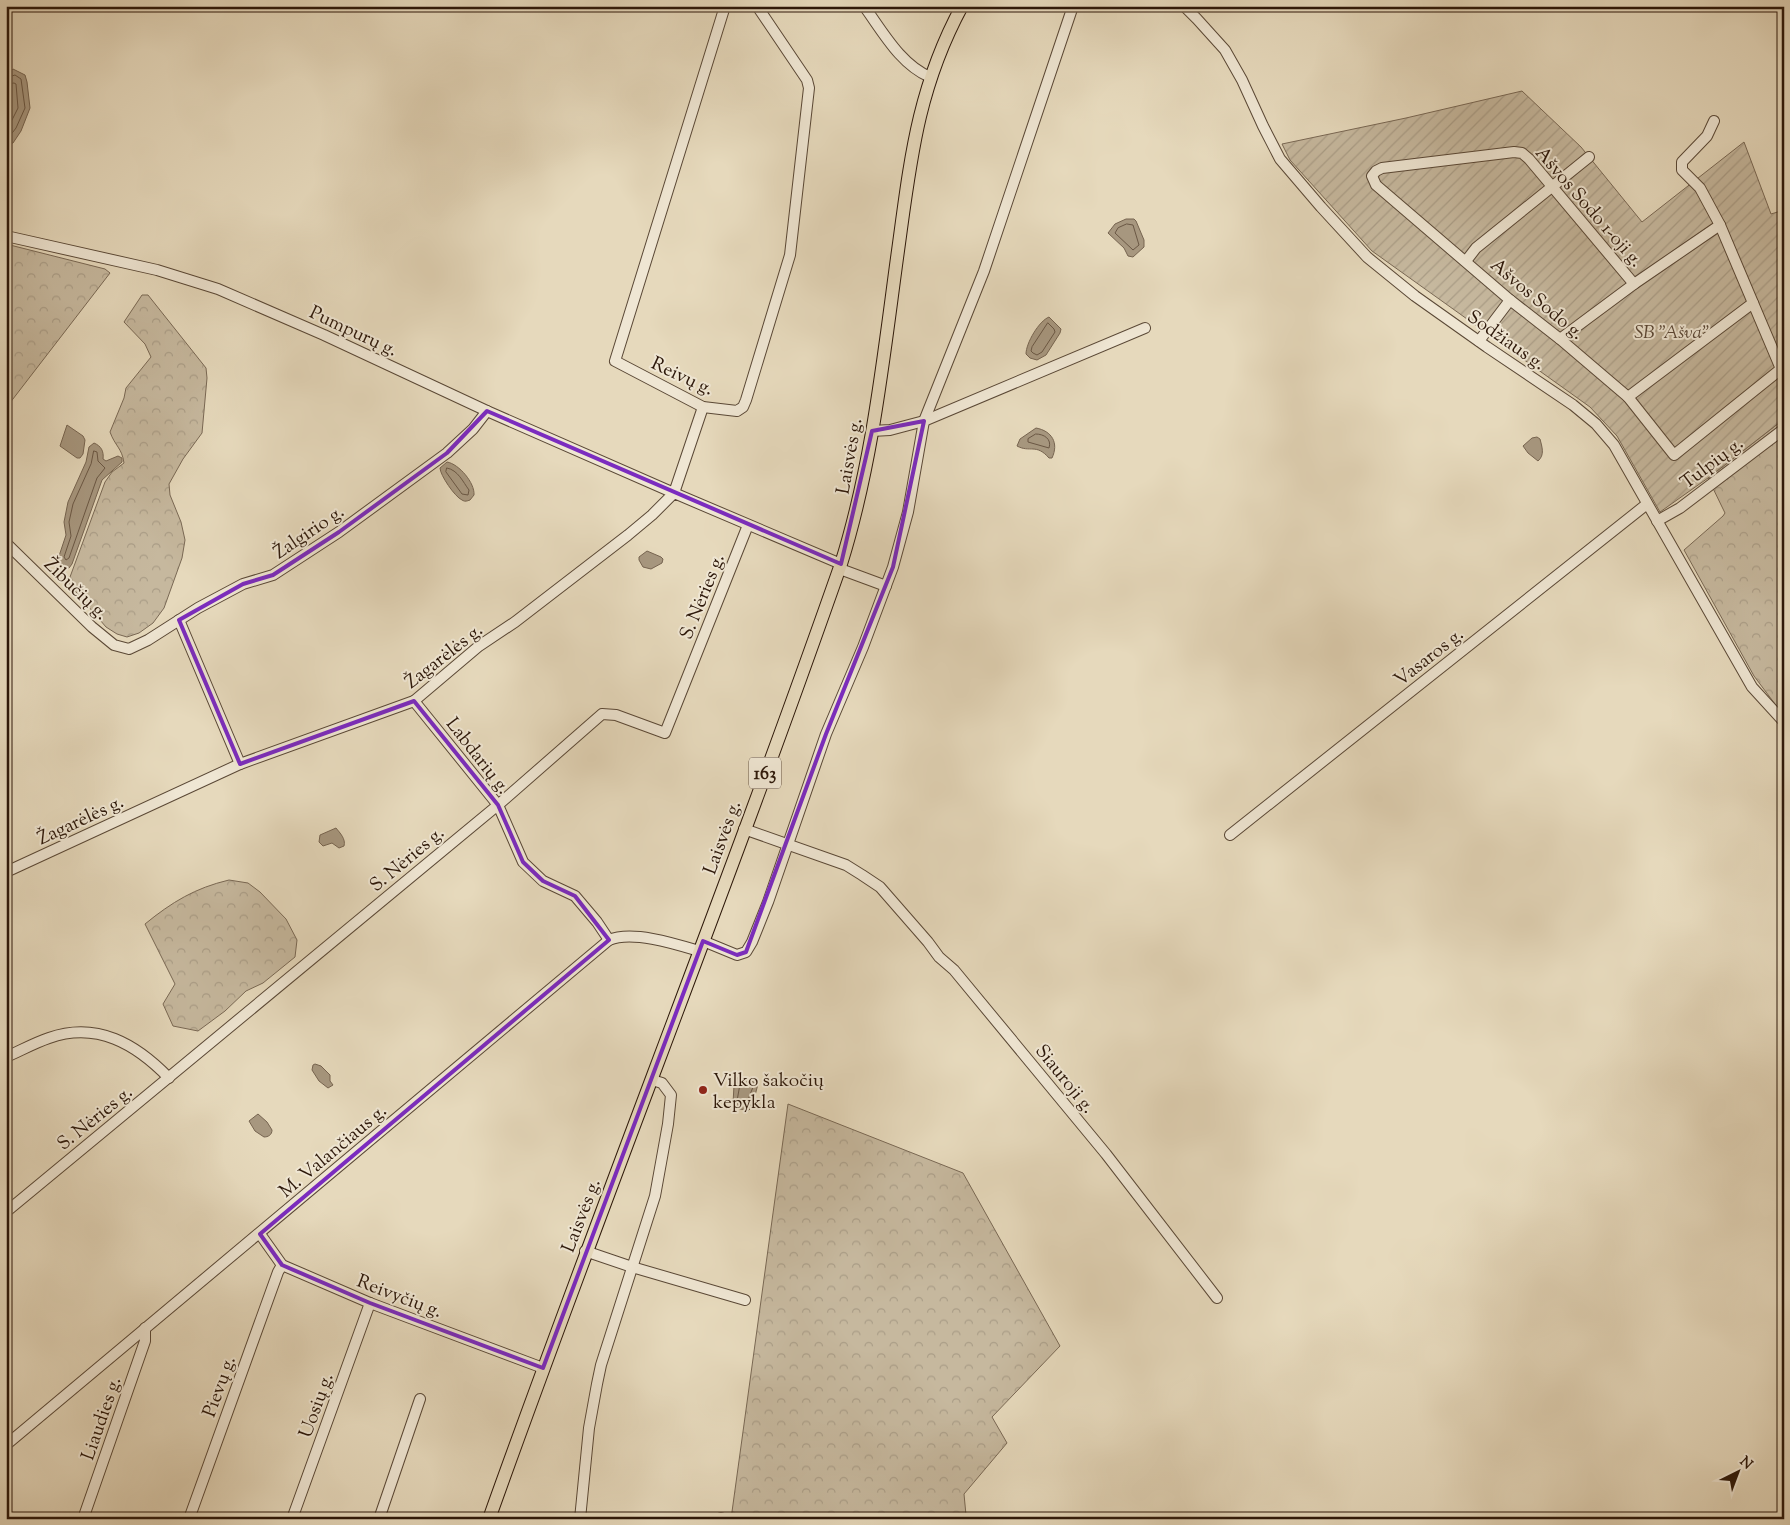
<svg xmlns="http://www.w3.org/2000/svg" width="1790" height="1525" font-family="'Sorts Mill Goudy',serif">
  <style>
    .forest { fill: url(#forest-crowns); stroke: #796854 }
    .garden { fill: url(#garden-furrows); stroke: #796854 }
    .water { fill: #a7977f; stroke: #766450 }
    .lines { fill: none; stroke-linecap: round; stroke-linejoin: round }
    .shore { stroke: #6a5744; stroke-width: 1 }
    .minor-casing { stroke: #5a4836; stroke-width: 12 }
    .major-casing { stroke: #2c1709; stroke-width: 14 }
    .minor { stroke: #efe6d3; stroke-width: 10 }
    .major { stroke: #e6d9bc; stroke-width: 12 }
    .marked { fill: none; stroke: #7b2cbf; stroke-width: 4; stroke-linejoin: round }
    .poi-dot { fill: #8f2418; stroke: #efe6d3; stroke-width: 2 }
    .labels { text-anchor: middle; stroke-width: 4; stroke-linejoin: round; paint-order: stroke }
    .shield { fill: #efe6d3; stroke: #665546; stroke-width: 1 }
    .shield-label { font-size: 18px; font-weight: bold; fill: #2c1709 }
    .street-label { font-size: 19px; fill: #2c1709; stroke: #efe6d3 }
    .park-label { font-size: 19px; font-style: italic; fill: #5a4736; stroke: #efe6d3 }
    .poi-label { font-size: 19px; fill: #2c1709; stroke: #efe6d3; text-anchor: start }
  </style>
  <defs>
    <pattern id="forest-crowns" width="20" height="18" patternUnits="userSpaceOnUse" patternTransform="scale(1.25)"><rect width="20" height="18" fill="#c6b89e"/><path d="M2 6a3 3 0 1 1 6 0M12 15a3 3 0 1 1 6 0" fill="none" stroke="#aa9d87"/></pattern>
    <pattern id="garden-furrows" width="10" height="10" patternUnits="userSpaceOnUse" patternTransform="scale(1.25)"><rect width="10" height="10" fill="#c6b89e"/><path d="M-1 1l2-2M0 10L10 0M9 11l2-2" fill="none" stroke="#aa9d87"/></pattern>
  </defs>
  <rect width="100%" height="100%" fill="#e6d9bc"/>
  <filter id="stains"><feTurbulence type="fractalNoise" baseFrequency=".004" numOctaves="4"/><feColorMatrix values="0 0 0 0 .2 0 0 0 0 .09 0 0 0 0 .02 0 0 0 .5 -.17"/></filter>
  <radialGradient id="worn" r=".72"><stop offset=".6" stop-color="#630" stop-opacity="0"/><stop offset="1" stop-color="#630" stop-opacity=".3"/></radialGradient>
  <!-- forest -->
  <g class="forest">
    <polygon points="6,244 105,269 110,273 6,408"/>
    <path d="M142 295H148L206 368 207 378 202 433 183 459 169 484 170 495 181 522 185 540 182 558 164 608 153 623 139 633 127 637 117 634 106 627 69 584 70 577 105 482 112 472 124 463C122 448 115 446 110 432L124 398 126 388 151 357 145 344 124 322Z"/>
    <polygon points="1784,419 1784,716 1754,676 1684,550 1723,516 1725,513 1708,478"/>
    <path d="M229 880 248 883 260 892 286 919 297 940 295 957 263 983 246 991 225 1011 198 1031 173 1026 163 1004 175 984 145 924C172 902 195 888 229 880Z"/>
    <polygon points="788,1104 963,1173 1060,1346 992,1417 1007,1443 964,1494 966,1515 968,1519 731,1519"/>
  </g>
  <!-- garden -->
  <polygon class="garden" points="1522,91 1581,147 1642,222 1744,142 1771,214 1784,210 1784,419 1708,478 1660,512 1617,436 1590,407 1372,251 1290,160 1282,144 1406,118"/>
  <!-- water -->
  <g class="water">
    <polygon points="13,69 25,75 27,82 30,108 21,131 13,143 6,146 6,76"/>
    <polygon points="1126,219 1134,219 1136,221 1144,240 1144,247 1133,257 1128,256 1124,248 1108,233 1115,224"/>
    <path d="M1049 317 1061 329 1060 333 1046 355 1037 360 1030 358 1026 354C1026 343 1039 321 1049 317Z"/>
    <polygon points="67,425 83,436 85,440 83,454 80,458 77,458 60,446"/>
    <path d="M1036 428C1052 431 1059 443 1052 458H1049C1036 443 1030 453 1017 446L1020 439Z"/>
    <path d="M1537 437 1540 439C1542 447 1545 455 1538 461L1528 453 1523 446 1532 438Z"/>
    <path d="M94 443C101 446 104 451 103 459L106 461 118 456 122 458V462L102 480 72 564 69 568 63 569 59 565V556L66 535 64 522 68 502 86 462 89 447Z"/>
    <path d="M447 462C459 464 475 483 474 495L470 500C467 501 465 502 462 500 455 497 440 475 440 468Z"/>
    <polygon points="647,551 661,557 663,559 662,563 651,569 643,567 639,560 639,557"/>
    <path d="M336 828C340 833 346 839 344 846L339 848 332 843 323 846 319 842 320 835Z"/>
    <polygon points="315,1064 321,1066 330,1075 330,1081 333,1085 328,1088 319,1081 312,1070 313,1065"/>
    <polygon points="740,1076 758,1084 752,1107 749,1110 739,1109 733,1104 734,1085 738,1077"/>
    <path d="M258 1114 267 1122 272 1130C272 1135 268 1137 264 1137L255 1131 249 1121Z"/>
  </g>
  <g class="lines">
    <!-- shore -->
    <g class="shore">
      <polyline points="6,78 15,75 21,79 25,108 16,128 6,141"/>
      <polyline points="6,84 14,83 16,84 18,108 6,132"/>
      <polygon points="1127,224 1133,225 1139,245 1133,250 1115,233 1118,228"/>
      <polygon points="1048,323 1054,329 1055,332 1042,352 1037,355 1033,353 1031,351 1032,347"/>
      <path d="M1036 434C1044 434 1052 439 1049 448L1028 442V439Z"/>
      <polygon points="94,451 97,452 98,461 105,468 97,478 69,558 66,560 64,557 71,536 69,522 73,504 91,464"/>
      <path d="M447 468C458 470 463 482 469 490L468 495 462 494 446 472Z"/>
      <polygon points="743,1082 753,1087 746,1105 739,1103 737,1101 740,1084"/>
    </g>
    <!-- minor casing -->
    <g class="minor-casing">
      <g id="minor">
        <polyline points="725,6 615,361 703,407 737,411 743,407 746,400 790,255 809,88 807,80 757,6"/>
        <path d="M864 6C883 32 900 64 930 77"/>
        <polyline points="1184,6 1197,19 1225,50 1242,80 1263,126 1280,159 1321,207 1367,257 1415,296 1487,347 1573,405 1596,424 1614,445 1752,687 1784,722"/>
        <polyline points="6,236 157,270 218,289 324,335 487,411 674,493 703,407"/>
        <polyline points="1466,261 1476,248 1589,157"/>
        <polyline points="1634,284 1529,159 1522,153 1514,152 1382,168 1376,171 1372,176 1376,185 1510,300 1560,339 1628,397 1674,455 1781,369 1720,225 1700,188 1682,170 1682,162 1707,136 1714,121"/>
        <polyline points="1560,339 1634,284 1720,225"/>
        <polyline points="1479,341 1510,300"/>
        <polyline points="1628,397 1753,303"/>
        <polyline points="872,431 890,430 924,421 1145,328"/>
        <polyline points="1657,521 1680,508 1784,429"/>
        <polyline points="6,543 92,627 114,645 129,649 148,640 198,608 243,584 273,575 339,532 447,453 473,429 487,411"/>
        <polyline points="840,569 886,586"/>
        <polyline points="179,620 240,764"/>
        <polyline points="414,701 498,805 523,862 543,881 575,896 597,922 609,940"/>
        <polyline points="744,829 846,865 862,875 880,887 928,942 939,957 954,970 1106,1154 1217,1298"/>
        <polyline points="1230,835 1647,504"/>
        <polyline points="6,872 240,764 414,701 479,646 515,622 628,535 652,515 674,493 841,564"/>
        <polyline points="703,941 737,955 746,952 752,942 768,902 826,734 863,647 893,567 908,512 924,421 984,271 1073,6"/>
        <path d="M6 1057C20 1051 34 1043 49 1038 97 1021 136 1044 169 1078"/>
        <polyline points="6,1212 498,805 602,714 616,715 665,733 748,525"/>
        <polyline points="260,1234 282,1265 370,1303 543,1368"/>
        <polyline points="585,1251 632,1267 745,1300"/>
        <path d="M6 1445 609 940C632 930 676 944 699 951"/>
        <polyline points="83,1519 145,1341 145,1328"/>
        <polyline points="189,1519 278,1272 282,1265"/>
        <polyline points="292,1519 370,1303"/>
        <polyline points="379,1519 420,1399"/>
        <polyline points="580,1519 589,1428 597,1384 601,1365 655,1196 668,1124 671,1095 662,1083 652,1080"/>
        <polyline points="721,1519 721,1518"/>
      </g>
    </g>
    <!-- major casing -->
    <g class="major-casing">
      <path id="major" d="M489 1519C603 1199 729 884 841 564 872 465 883 361 897 258 910 165 916 91 962 6"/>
    </g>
    <!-- minor -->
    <use href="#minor" class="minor"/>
    <!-- major -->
    <use href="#major" class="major"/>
  </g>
  <!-- marked area -->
  <path class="marked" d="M487 411 841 564 872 431 924 421 893 567 826 734 746 952 737 955 703 941 543 1368 370 1303 282 1265 260 1234 609 940 575 896 543 881 523 862 498 805 414 701 240 764 179 620 243 584 273 575 339 532 447 453Z"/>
  <!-- markers -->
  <circle class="poi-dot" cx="703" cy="1090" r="5"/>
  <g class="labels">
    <!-- shield labels -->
    <rect class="shield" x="749" y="757.5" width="32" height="31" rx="4"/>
    <g class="shield-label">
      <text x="765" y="779">163</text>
    </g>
    <!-- street labels -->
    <g class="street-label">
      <text transform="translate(1590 206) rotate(49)" y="7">Ašvos Sodo 1-oji g.</text>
      <text transform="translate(1538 298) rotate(40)" y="7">Ašvos Sodo g.</text>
      <text transform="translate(354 330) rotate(25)" y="7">Pumpurų g.</text>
      <text transform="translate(1507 339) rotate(35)" y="7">Sodžiaus g.</text>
      <text transform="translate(683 375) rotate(25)" y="7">Reivų g.</text>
      <text transform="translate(848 456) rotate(-80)" y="7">Laisvės g.</text>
      <text transform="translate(1711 462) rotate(-37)" y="7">Tulpių g.</text>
      <text transform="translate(308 531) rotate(-34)" y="7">Žalgirio g.</text>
      <text transform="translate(77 588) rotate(44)" y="7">Žibučių g.</text>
      <text transform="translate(701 596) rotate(-68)" y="7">S. Nėries g.</text>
      <text transform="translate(443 655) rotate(-38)" y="7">Žagarėlės g.</text>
      <text transform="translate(1428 656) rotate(-38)" y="7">Vasaros g.</text>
      <text transform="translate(479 755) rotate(52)" y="7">Labdarių g.</text>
      <text transform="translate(80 819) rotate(-25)" y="7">Žagarėlės g.</text>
      <text transform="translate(721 837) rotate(-70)" y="7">Laisvės g.</text>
      <text transform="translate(406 858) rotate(-40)" y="7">S. Nėries g.</text>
      <text transform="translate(1066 1078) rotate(51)" y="7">Siauroji g.</text>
      <text transform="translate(94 1117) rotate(-39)" y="7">S. Nėries g.</text>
      <text transform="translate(332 1150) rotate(-40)" y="7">M. Valančiaus g.</text>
      <text transform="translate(580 1215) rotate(-69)" y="7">Laisvės g.</text>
      <text transform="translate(400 1295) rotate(21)" y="7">Reivyčių g.</text>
      <text transform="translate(218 1386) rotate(-70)" y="7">Pievų g.</text>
      <text transform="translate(315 1405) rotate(-70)" y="7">Uosių g.</text>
      <text transform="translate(100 1418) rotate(-71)" y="7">Liaudies g.</text>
    </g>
    <!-- park labels -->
    <g class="park-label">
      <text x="1672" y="338">SB "Ašva"</text>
    </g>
    <!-- poi labels -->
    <g class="poi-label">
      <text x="713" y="1086">Vilko šakočių<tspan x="713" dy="22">kepykla</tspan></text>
    </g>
  </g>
  <!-- margin -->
  <rect width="1790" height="1525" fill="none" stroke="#e6d9bc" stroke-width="25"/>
  <rect x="8" y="8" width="1775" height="1510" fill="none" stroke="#2c1709" stroke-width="2.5"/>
  <rect x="12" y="12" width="1765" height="1500" fill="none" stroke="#2c1709"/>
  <!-- north arrow -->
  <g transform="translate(1738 1472) rotate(42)" stroke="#efe6d3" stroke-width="4" paint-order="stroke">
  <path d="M0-4L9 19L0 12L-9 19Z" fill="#2c1709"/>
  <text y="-8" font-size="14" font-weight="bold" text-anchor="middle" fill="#2c1709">N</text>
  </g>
  <rect width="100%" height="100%" filter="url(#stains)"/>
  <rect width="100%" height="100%" fill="url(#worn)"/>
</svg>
